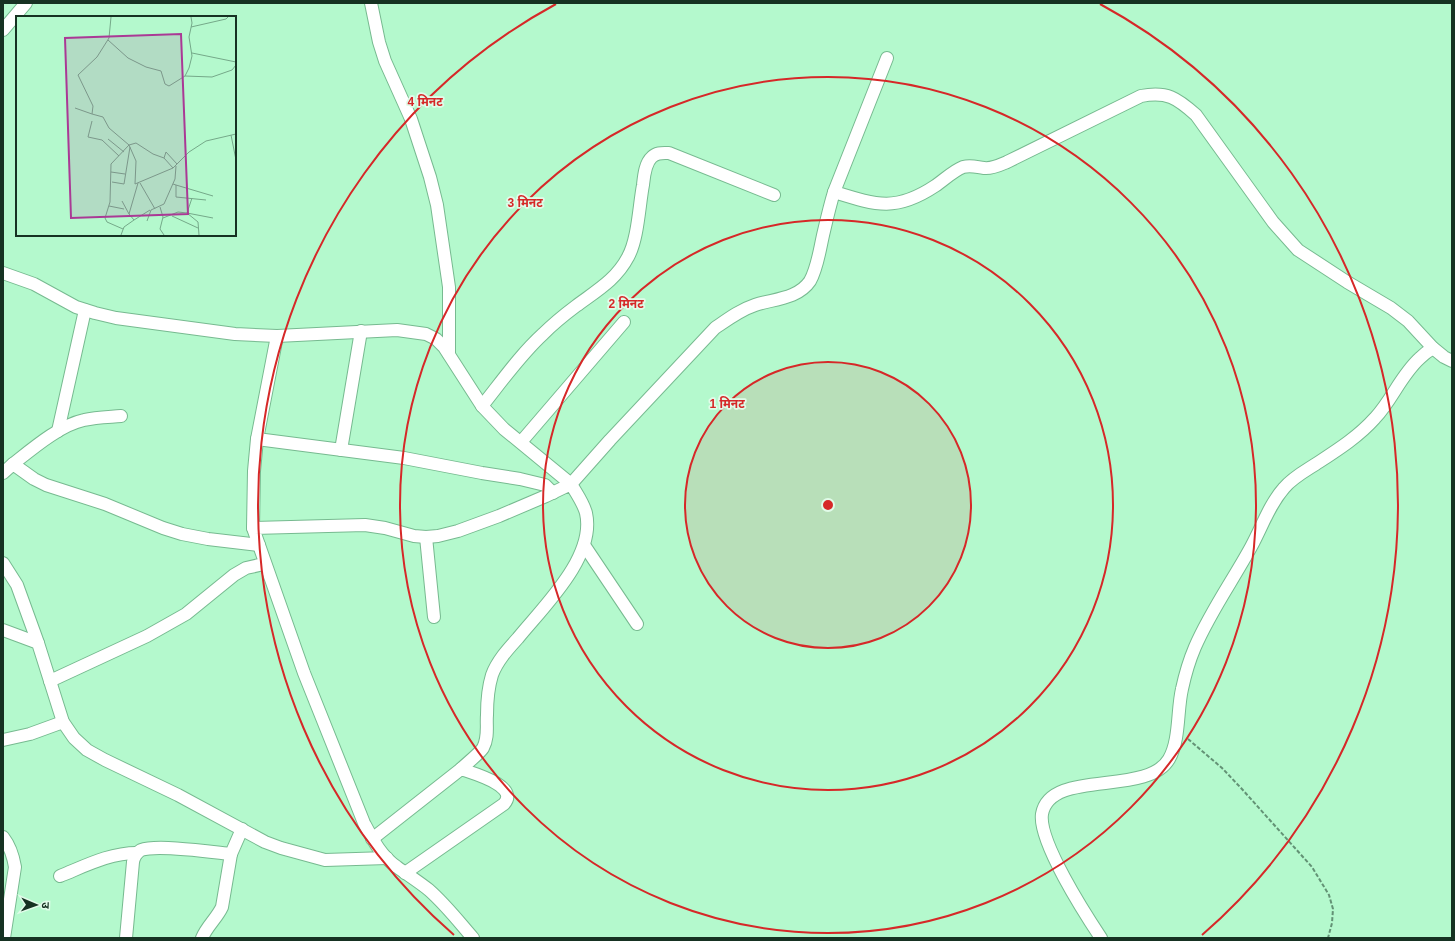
<svg xmlns="http://www.w3.org/2000/svg" width="1455" height="941" font-family="Arial,'Noto Sans Devanagari',sans-serif">
  <style>
    .lines { fill: none; stroke-linecap: round; stroke-linejoin: round }
    .minor-casing { stroke: #77ba90; stroke-width: 14 }
    .path { stroke: #639275; stroke-width: 2; stroke-dasharray: 4 2; stroke-linecap: butt }
    .minor { stroke: #fff; stroke-width: 12 }
    .ring { fill: none; stroke: #d62828; stroke-width: 2 }
    .inset-road { fill: none; stroke: #75a989; stroke-width: 1 }
    .view { fill: #aa3995; fill-opacity: 0.15; stroke: #aa3995; stroke-width: 2 }
    .inset-edge { fill: none; stroke: #163222; stroke-width: 2 }
    .centre { fill: #d62828; stroke: #e1fbe9; stroke-width: 2 }
    .ring-label { font-size: 12px; text-anchor: middle; font-weight: bold; fill: #d62828; stroke: #e1fbe9; stroke-width: 3.5; stroke-linejoin: round; paint-order: stroke }
  </style>
  <rect width="100%" height="100%" fill="#b4f9cd"/>
  <g class="lines">
    <!-- minor casing -->
    <g class="minor-casing">
      <g id="minor">
        <polyline points="371,3 379,42 385,61 411,119 430,177 437,205 449,287 449,354"/>
        <polyline points="3,30 26,3"/>
        <polyline points="834,192 887,58"/>
        <path d="M3 273 34 284 76 307 95 313 116 318 235 334 277 336 397 330 426 334 436 339 444 347 482 406 504 429 571 484 610 440 715 328C728 319 740 310 755 305 773 299 798 299 810 281 818 267 820 247 824 231 827 218 830 205 834 192 876 205 896 212 935 186 944 180 953 171 963 167 971 165 976 167 984 168 992 169 1000 165 1007 162L1141 96C1167 91 1177 98 1196 115L1273 222 1298 250 1347 282 1391 308 1408 321 1433 348 1444 357 1452 361"/>
        <polyline points="277,336 257,439 404,458 482,473 520,479 545,485 553,493"/>
        <path d="M482 406C502 381 520 355 543 334 553 324 564 315 576 306 596 291 616 280 628 257 638 239 639 206 643 185 644 176 645 163 652 157 657 152 663 153 669 153L774 195"/>
        <polyline points="58,431 85,310"/>
        <polyline points="521,442 624,322"/>
        <polyline points="341,450 361,331"/>
        <path d="M13 464C32 449 60 425 84 420 96 417 109 417 121 416"/>
        <polyline points="3,473 13,464 34,479 46,485 105,504 163,528 182,534 208,539 259,545"/>
        <polyline points="253,528 254,471 257,439"/>
        <polyline points="426,537 434,617"/>
        <polyline points="584,545 637,624"/>
        <polyline points="3,563 17,585 38,643"/>
        <polyline points="3,630 38,643 63,722 74,738 87,750 105,760 178,795 265,842 281,848 325,860 387,858"/>
        <polyline points="50,681 147,636 186,614 234,575 246,568 264,564"/>
        <polyline points="3,740 30,734 63,722"/>
        <path d="M461 769C467 763 479 754 483 748 489 737 486 725 487 715 487 702 488 688 492 675 497 661 508 649 518 638 543 607 596 557 586 513 583 502 576 493 571 484L546 496 499 516 458 531 438 536 426 537 414 536 385 528 365 525 253 528 304 673 364 823C373 840 381 856 397 867 408 875 419 882 429 890 446 905 459 922 473 938"/>
        <path d="M3 837C10 846 13 855 15 867L4 938"/>
        <path d="M372 839 461 769C472 773 520 786 504 804L405 873"/>
        <path d="M60 876C85 866 109 853 137 853"/>
        <path d="M126 938 133 862C134 856 136 853 141 850 157 844 212 852 231 854L242 829"/>
        <path d="M202 938C207 926 217 918 222 907L231 854"/>
        <path d="M1101 938C1085 914 1038 841 1042 814 1050 768 1147 797 1169 759 1180 740 1177 710 1182 689 1185 675 1189 661 1195 647 1210 612 1233 580 1251 547 1262 527 1269 505 1284 488 1293 477 1307 470 1319 462 1339 449 1359 436 1375 418 1392 400 1401 375 1420 358 1424 354 1428 351 1433 348"/>
      </g>
    </g>
    <!-- path -->
    <polyline class="path" points="1188,739 1222,768 1241,788 1312,867 1329,895 1333,909 1332,923 1328,938"/>
    <!-- minor -->
    <use href="#minor" class="minor"/>
  </g>
  <!-- distance rings -->
  <circle cx="828" cy="505" r="143" fill="#d62828" fill-opacity=".12"/>
  <g class="ring">
    <circle cx="828" cy="505" r="143"/>
    <circle cx="828" cy="505" r="285"/>
    <circle cx="828" cy="505" r="428"/>
    <path d="M454 935A570 570 0 0 1 556 4M1100 4A570 570 0 0 1 1202 935"/>
  </g>
  <!-- overview -->
  <g transform="translate(16 16)">
    <rect width="220" height="220" fill="#b4f9cd"/>
    <path class="inset-road" d="M95 1 93 22 81 41 62 59 77 90 76 98 87 101 93 112 113 129 95 148 94 186 89 202 91 206 107 213M175 11 210 3 212 1M92 24 112 42 130 51 145 55 149 68 153 70 169 60 173 52 176 40 173 21 176 7 175 1M176 37 220 46M169 60 196 61 216 54 220 49M59 92 76 98M76 105 72 121 86 124 103 140M215 119 220 144M92 123 108 136M148 142 137 138 120 127 113 129 120 145 119 168 157 152 173 136 190 125 220 118M157 152 148 142 150 136 161 148M95 156 109 158M96 166 108 168 114 131M124 167 139 193M157 168 160 169V181L190 184M160 169 197 180M176 182 171 197 197 202M106 185 113 198M93 190 108 193M144 191 147 201 144 213 148 219M156 200 182 212M147 202 162 196 171 197 182 206 183 219M118 204 134 194M131 205 135 194 148 188 159 163 160 150M105 219 108 211 118 204 113 198 122 167"/>
    <path class="view" d="M165 18 172 198 55 202 49 22Z"/>
    <rect width="220" height="220" class="inset-edge"/>
  </g>
  <circle cx="828" cy="505" r="6" class="centre"/>
  <g class="ring-label">
    <text x="425" y="106">4 मिनट</text>
    <text x="525" y="207">3 मिनट</text>
    <text x="626" y="308">2 मिनट</text>
    <text x="727" y="408">1 मिनट</text>
  </g>
  <!-- border -->
  <rect width="1455" height="941" fill="none" stroke="#163222" stroke-width="8"/>
  <!-- north arrow -->
  <g transform="translate(36 905) rotate(92)" stroke="#e1fbe9" stroke-width="3" paint-order="stroke">
  <path d="M0-3L7 15L0 10L-7 15Z" fill="#163222"/>
  <text y="-6" font-size="11" font-weight="bold" text-anchor="middle" fill="#163222">उ</text>
  </g>
</svg>
